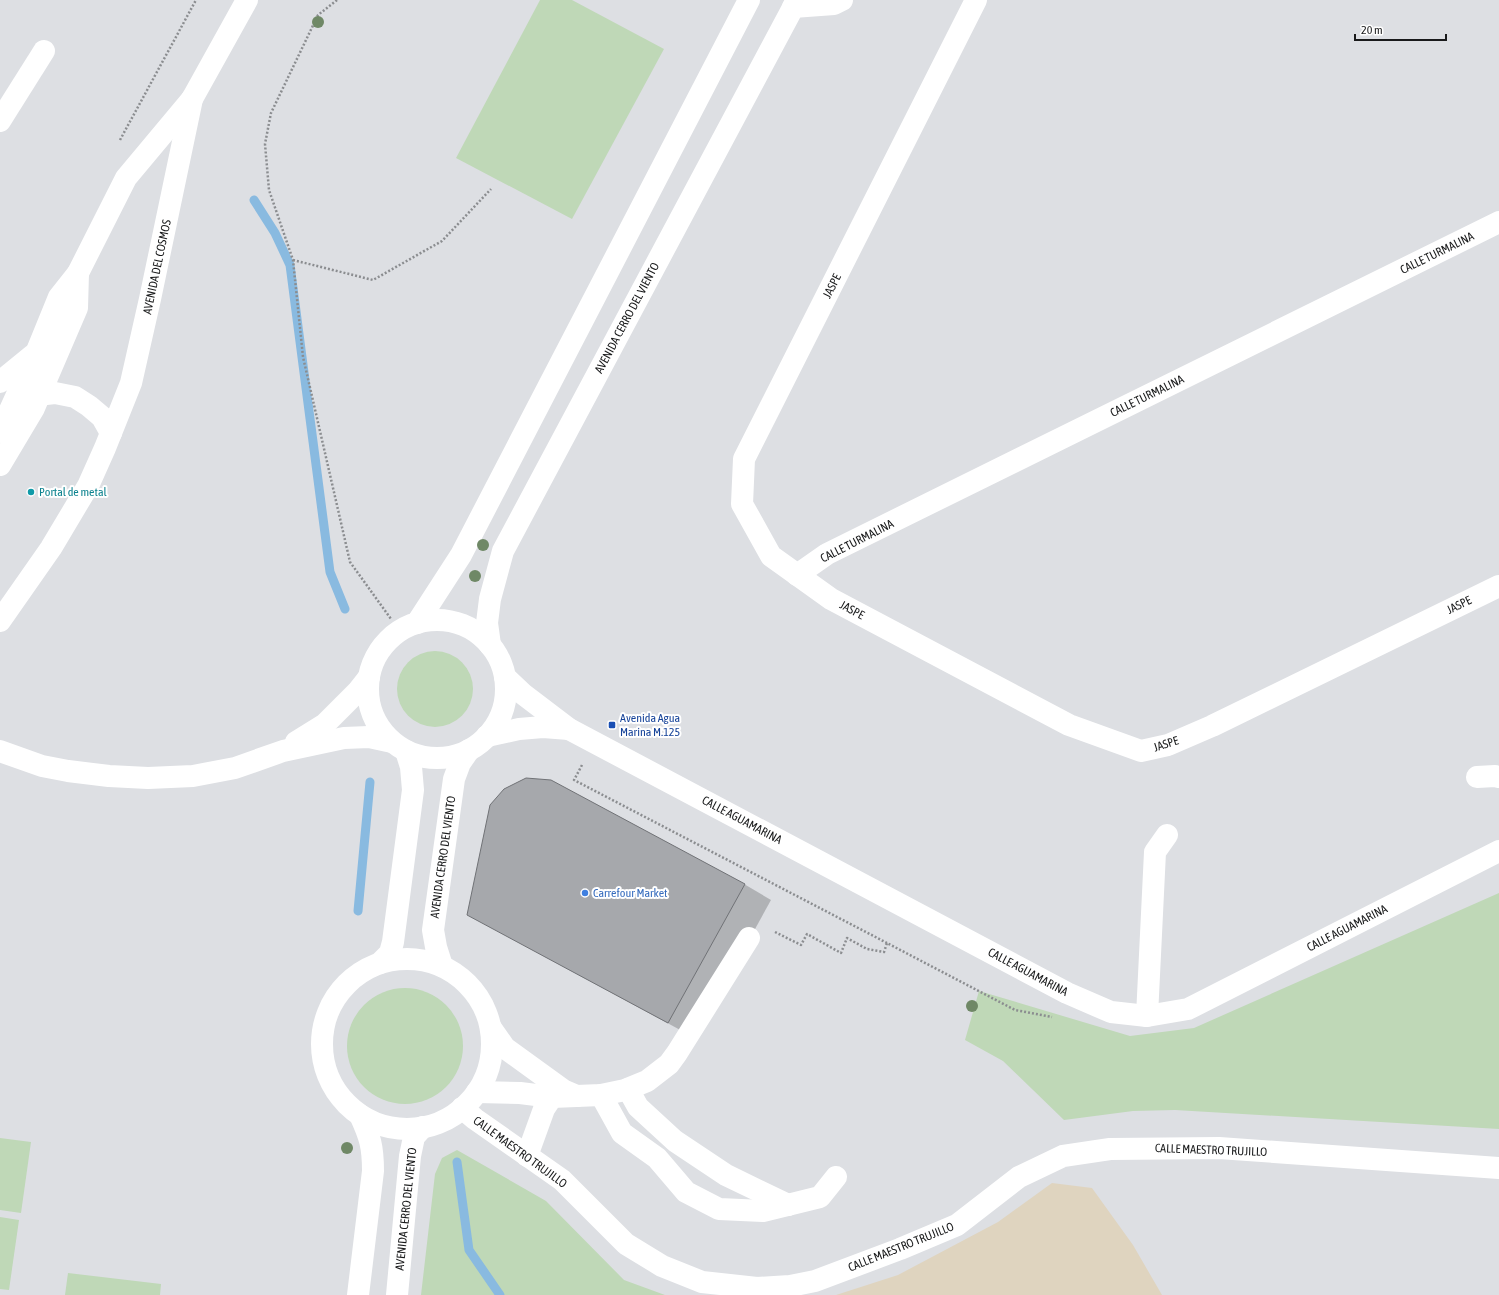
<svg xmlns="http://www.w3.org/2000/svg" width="1499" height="1295" font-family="'Asap Condensed',sans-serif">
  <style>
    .commercial { fill: #dfd4bf }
    .green { fill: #bfd8b7 }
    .shadow { fill: #0003 }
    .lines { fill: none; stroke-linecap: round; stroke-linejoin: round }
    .stream { stroke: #89bae0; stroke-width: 9 }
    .building { fill: #a6a8ac; stroke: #707276 }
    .path { stroke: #8b8d90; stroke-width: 2.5; stroke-dasharray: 2 2; stroke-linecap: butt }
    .minor { stroke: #fff; stroke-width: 22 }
    .tree { fill: #6f8866 }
    .culture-dot { fill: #0f9aa8; stroke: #fff; stroke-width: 1.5 }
    .transit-dot { fill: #1a4fb4; stroke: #fff; stroke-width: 1.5 }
    .shop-dot { fill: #3f7fe0; stroke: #fff; stroke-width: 1.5 }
    .labels { text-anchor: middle; stroke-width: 4; stroke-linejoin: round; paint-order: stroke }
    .street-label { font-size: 12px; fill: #191a1b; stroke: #fff }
    .culture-label { font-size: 12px; fill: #0d838f; stroke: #fff; text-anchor: start }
    .transit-label { font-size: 12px; fill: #164399; stroke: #fff; text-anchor: start }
    .shop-label { font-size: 12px; fill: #366cbe; stroke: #fff; text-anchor: start }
  </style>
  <rect width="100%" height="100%" fill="#dddfe3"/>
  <!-- commercial -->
  <polygon class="commercial" points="1052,1183 1092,1188 1133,1245 1162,1295 836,1295 898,1275 998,1222"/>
  <!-- green -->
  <g class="green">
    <polygon points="540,0 572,0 664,49 572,219 456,158"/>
    <circle cx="435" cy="689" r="38"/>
    <polygon points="1499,893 1499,1129 1175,1110 1133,1111 1064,1120 1003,1061 965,1040 979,991 1130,1036 1194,1028"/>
    <circle cx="405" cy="1046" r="58"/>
    <polygon points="0,1138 31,1142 21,1213 0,1210"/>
    <polygon points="457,1150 546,1201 624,1280 665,1295 421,1295 435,1174 442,1158"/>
    <polygon points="0,1217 19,1220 9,1290 0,1289"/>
    <polygon points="68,1273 161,1284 160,1295 65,1295"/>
  </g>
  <!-- shadow -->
  <polygon class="shadow" points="744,884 771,900 695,1038 468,915"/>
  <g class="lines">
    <!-- stream -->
    <g class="stream">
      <polyline points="254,200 275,233 290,265 330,572 345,609"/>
      <polyline points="358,911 370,782"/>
      <polyline points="457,1162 469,1250 500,1295"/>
    </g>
  </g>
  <!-- building -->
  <polygon class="building" points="526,778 551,780 745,884 668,1023 467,915 490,805 504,789"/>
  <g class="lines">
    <!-- path -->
    <g class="path">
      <polyline points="337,0 318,15 271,113 265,144 269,190 293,260 303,357 350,562 391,619"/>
      <polyline points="120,140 196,0"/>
      <polyline points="293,260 373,280 442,241 491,189"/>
      <polyline points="582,765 574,780 887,943"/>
      <polyline points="775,932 801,945 807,934 841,953 847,938 867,949 884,952 887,943 1015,1010 1052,1017"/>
    </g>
    <!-- minor -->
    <g class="minor">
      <polyline points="976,0 744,459 742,504 771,556 831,599 1069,725 1141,751 1168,745 1212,726 1499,586"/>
      <polyline points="793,7 834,4 842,0"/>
      <polyline points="0,121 44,51"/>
      <polyline points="0,382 33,355"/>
      <polyline points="28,396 55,393 75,397 89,406 102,417 111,433"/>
      <polyline points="0,432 37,351 59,297 78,273 126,178 192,99 247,0"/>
      <polyline points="0,465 34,408 77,308 78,273"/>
      <polyline points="797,575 827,554 1499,222"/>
      <circle cx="437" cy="689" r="69"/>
      <polyline points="0,621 51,548 88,486 105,448 131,383 150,299 192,99"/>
      <polyline points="417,623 461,555 749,0"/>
      <polyline points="490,645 487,623 490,599 503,551 797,0"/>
      <polyline points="505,677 523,694 569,729 1067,993 1111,1012 1147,1016 1188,1009 1499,851"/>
      <polyline points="487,736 519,729 543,727 569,729"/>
      <polyline points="296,742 325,724 358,691 369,677"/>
      <polyline points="0,751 42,766 68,771 109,776 148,778 193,776 235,768 283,751 344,738 369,737 392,742"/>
      <polyline points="1477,777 1495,776 1499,777"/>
      <circle cx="407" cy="1044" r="85"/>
      <polyline points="380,963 390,953 393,942 413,790 411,767 406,751"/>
      <polyline points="442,966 436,947 433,930 454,779 460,763 469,750"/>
      <polyline points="1147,1016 1155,852 1167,835"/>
      <polyline points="491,1028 505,1048 563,1090 577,1096"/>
      <polyline points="628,1089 638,1107 675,1141 726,1175 788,1205"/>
      <polyline points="477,1092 520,1093 552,1097 601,1095 625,1090 647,1081 669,1064 677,1053 749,938"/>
      <polyline points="601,1095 622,1133 657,1158 686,1192 719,1209 763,1211 820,1197 836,1177"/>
      <polyline points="462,1108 475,1119 562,1180 626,1244 662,1266 702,1282 757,1288 790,1286 815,1281 900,1249 957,1225 1019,1177 1063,1156 1110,1149 1219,1148 1499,1168"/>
      <polyline points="527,1156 544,1109 552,1097"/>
      <path d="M358 1295 373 1171C373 1146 370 1137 360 1115"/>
      <polyline points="397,1295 410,1156 414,1137 423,1127"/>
    </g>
  </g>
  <!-- trees -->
  <g class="tree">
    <circle cx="318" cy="22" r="6"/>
    <circle cx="483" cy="545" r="6"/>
    <circle cx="475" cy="576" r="6"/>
    <circle cx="972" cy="1006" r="6"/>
    <circle cx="347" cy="1148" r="6"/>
  </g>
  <!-- markers -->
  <circle class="culture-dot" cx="31" cy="492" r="4"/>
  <rect class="transit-dot" x="608" y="721" width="8" height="8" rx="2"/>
  <circle class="shop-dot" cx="585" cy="893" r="4"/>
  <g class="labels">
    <!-- street labels -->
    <g class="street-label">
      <text transform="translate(1437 253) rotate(-26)" y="4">CALLE TURMALINA</text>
      <text transform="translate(157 267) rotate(-78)" y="4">AVENIDA DEL COSMOS</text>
      <text transform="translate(832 286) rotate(-63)" y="4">JASPE</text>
      <text transform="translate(627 318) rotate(-62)" y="4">AVENIDA CERRO DEL VIENTO</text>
      <text transform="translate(1147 396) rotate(-26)" y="4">CALLE TURMALINA</text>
      <text transform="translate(857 541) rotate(-27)" y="4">CALLE TURMALINA</text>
      <text transform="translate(1459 605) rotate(-26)" y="4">JASPE</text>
      <text transform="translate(852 610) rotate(28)" y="4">JASPE</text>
      <text transform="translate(1166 744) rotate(-18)" y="4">JASPE</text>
      <text transform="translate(742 820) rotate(28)" y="4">CALLE AGUAMARINA</text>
      <text transform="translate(443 857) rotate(-82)" y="4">AVENIDA CERRO DEL VIENTO</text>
      <text transform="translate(1347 928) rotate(-27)" y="4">CALLE AGUAMARINA</text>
      <text transform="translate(1028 972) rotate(28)" y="4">CALLE AGUAMARINA</text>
      <text transform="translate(1211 1150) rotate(2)" y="4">CALLE MAESTRO TRUJILLO</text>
      <text transform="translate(520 1152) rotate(36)" y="4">CALLE MAESTRO TRUJILLO</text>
      <text transform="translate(406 1209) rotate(-84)" y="4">AVENIDA CERRO DEL VIENTO</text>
      <text transform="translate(901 1247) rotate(-22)" y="4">CALLE MAESTRO TRUJILLO</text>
    </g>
    <!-- culture labels -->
    <g class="culture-label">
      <text x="39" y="496">Portal de metal</text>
    </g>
    <!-- transit labels -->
    <g class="transit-label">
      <text x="620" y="722">Avenida Agua<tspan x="620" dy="14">Marina M.125</tspan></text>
    </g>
    <!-- shop labels -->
    <g class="shop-label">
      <text x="593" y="897">Carrefour Market</text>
    </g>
  </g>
  <!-- scale -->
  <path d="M1355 34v6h91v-6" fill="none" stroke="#191a1b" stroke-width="2"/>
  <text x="1361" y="34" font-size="12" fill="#191a1b" stroke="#ffffff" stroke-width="3" paint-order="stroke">20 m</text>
</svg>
